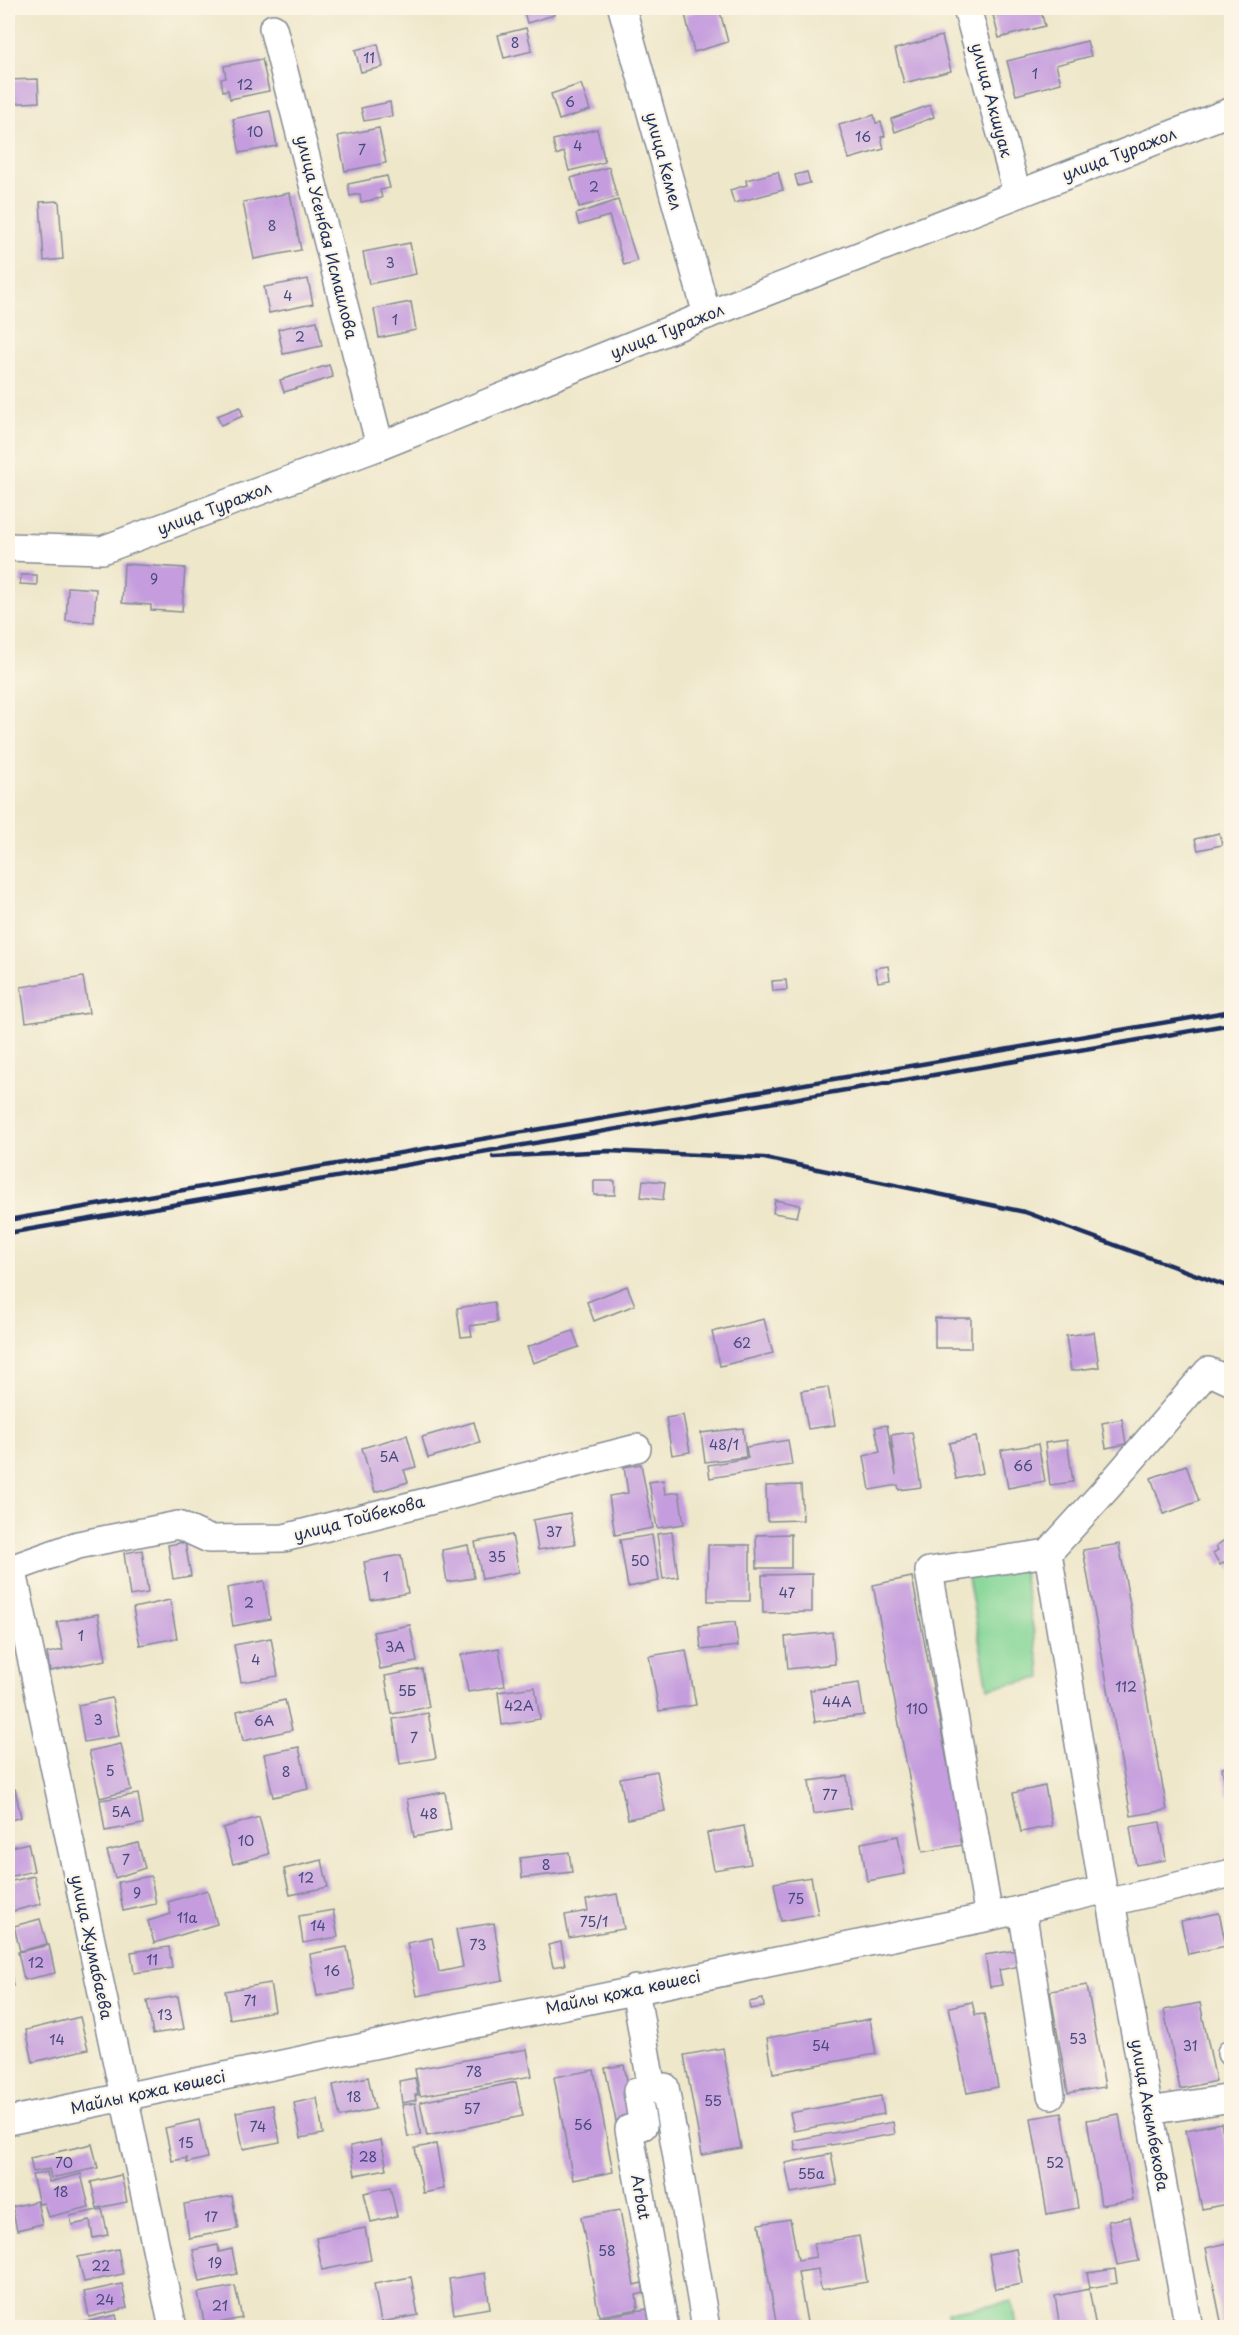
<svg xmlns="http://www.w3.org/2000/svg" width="1239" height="2335" font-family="'Playpen Sans',sans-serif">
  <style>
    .green { fill: #85d697; stroke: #50827a; stroke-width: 1.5 }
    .building { fill: #c59dde }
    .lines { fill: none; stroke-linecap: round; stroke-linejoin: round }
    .minor-casing { stroke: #848b94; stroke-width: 30 }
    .minor { stroke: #fff; stroke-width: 27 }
    .rail { stroke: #1b2f5e; stroke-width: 4.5 }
    .labels { text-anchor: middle; stroke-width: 4.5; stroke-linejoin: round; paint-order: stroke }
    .number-label { font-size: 14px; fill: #464a7e }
    .street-label { font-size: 16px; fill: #1b2f5e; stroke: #fcf5e5 }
  </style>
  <rect width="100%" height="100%" fill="#fcf5e5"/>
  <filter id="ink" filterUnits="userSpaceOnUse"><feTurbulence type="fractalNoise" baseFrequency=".0167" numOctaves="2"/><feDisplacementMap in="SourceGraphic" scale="12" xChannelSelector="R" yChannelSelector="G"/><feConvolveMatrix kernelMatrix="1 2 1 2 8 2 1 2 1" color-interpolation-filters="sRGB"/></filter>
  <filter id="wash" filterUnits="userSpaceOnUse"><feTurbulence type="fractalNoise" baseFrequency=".008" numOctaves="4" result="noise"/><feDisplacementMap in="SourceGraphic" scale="24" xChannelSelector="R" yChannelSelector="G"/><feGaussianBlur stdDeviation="1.35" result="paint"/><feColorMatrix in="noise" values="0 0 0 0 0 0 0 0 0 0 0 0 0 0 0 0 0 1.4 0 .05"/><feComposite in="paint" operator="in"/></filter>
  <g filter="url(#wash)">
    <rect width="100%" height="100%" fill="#eee7ca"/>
    <!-- green -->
    <g class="green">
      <polygon points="1022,1567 1042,1678 988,1688 968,1577"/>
      <polygon points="1012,2301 1016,2327 951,2327 948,2312"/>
    </g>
    <g id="blocks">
      <!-- building -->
      <g class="building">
        <polygon points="523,8 552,8 554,15 527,23"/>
        <polygon points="709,8 719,8 728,42 694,52 685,14"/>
        <polygon points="1007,8 1040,8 1045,26 999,38 992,11"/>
        <polygon points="526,28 532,51 504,58 498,35"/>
        <polygon points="942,36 951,71 904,83 895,49"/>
        <polygon points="1087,41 1091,56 1056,65 1061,83 1016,95 1007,61"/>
        <polygon points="378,44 383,67 361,72 355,50"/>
        <polygon points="262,59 269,91 230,99 228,90 223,91 221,79 226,78 224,66"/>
        <polygon points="38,79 39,102 8,104 8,80"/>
        <polygon points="581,84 590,110 559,120 551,94"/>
        <polygon points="390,102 392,116 364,121 361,108"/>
        <polygon points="930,105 934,117 895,132 891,119"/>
        <polygon points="270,111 277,146 240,153 233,119"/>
        <polygon points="874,115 876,123 881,122 885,136 881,137 884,149 849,159 839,125"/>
        <polygon points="379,128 386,163 345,171 338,136"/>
        <polygon points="597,129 605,162 569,171 564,152 556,155 553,140"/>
        <polygon points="609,167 617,197 579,207 571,178"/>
        <polygon points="778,172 783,190 734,203 730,190 747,185 746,180"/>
        <polygon points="807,172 810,183 798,186 795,175"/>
        <polygon points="387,176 390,188 380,190 382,198 361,202 360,194 350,196 348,184"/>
        <polygon points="290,193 301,250 254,259 243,202"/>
        <polygon points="618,200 637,261 624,265 609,216 579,225 576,214"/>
        <polygon points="59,201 63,259 44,261 40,202"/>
        <polygon points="410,243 416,274 369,284 363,252"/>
        <polygon points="308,279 313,304 269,313 264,287"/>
        <polygon points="411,302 416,330 379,338 374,309"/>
        <polygon points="317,321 322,346 283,354 278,329"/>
        <polygon points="329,365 333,377 284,392 280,380"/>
        <polygon points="240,407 243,416 221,425 217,416"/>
        <polygon points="124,564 185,568 182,612 151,610 151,605 122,603"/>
        <polygon points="21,575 37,575 37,585 20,584"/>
        <polygon points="68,587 96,589 94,622 66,621"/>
        <polygon points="1219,833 1222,845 1198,850 1195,839"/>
        <polygon points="888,966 890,980 878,982 875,968"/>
        <polygon points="83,977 89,1013 26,1022 21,987"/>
        <polygon points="786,980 787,990 773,991 772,981"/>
        <polygon points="643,1180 665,1182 663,1200 641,1197"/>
        <rect x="594" y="1181" width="21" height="14"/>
        <polygon points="775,1200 800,1205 797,1217 773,1213"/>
        <polygon points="627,1286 635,1305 594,1321 587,1302"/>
        <polygon points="494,1302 497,1322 470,1326 472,1336 461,1337 457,1308"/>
        <rect x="935" y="1318" width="36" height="30"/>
        <polygon points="764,1319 773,1353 720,1366 712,1332"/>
        <polygon points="573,1331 579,1347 533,1363 527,1347"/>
        <polygon points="1094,1332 1099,1367 1071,1371 1066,1336"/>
        <polygon points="828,1387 835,1425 808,1429 801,1391"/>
        <polygon points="683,1415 690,1452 672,1455 666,1418"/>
        <polygon points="1122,1419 1126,1444 1106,1448 1102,1423"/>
        <polygon points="474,1422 480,1443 428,1458 422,1437"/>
        <polygon points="887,1425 896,1475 891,1435 912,1432 921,1487 899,1490 898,1485 870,1490 864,1456 880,1452 875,1427"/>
        <polygon points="743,1428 746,1457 705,1462 701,1433"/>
        <polygon points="407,1435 416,1467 404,1470 408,1482 375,1492 362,1448"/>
        <polygon points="976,1437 983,1473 956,1479 949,1443"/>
        <polygon points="788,1440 792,1465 710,1478 708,1465 748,1458 746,1447"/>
        <polygon points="1067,1440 1073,1482 1050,1485 1045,1443"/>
        <polygon points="1038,1444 1045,1481 1008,1488 1001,1450"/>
        <polygon points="641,1464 653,1528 615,1535 609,1496 628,1493 624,1467"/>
        <polygon points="1186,1465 1199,1501 1164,1514 1151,1478"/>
        <polygon points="663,1480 665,1494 679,1492 684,1524 657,1528 649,1482"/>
        <polygon points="801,1485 803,1520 767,1521 766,1486"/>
        <polygon points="570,1513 575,1544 538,1550 533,1520"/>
        <polygon points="672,1532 678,1577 663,1579 657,1534"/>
        <polygon points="791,1534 791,1568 757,1568 756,1535"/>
        <polygon points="512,1535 519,1572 482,1579 475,1542"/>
        <polygon points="652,1535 659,1581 628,1587 620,1540"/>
        <polygon points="1232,1535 1232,1570 1226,1561 1220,1565 1213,1553 1218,1550 1216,1546"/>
        <polygon points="185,1542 191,1576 173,1579 168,1545"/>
        <polygon points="1119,1544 1167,1810 1131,1816 1083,1550"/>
        <polygon points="468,1545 474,1578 447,1582 442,1550"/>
        <rect x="708" y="1545" width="42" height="56"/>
        <polygon points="142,1550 148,1593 130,1596 124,1553"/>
        <polygon points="401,1555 408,1593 371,1600 364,1562"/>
        <polygon points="812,1574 812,1612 763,1613 762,1575"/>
        <polygon points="912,1577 963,1845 923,1852 873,1585"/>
        <polygon points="264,1581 270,1619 233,1626 227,1588"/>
        <polygon points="170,1600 177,1638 140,1645 133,1608"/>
        <polygon points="98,1614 106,1660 50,1671 47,1653 63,1650 57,1622"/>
        <polygon points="735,1622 738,1646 701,1650 699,1626"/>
        <polygon points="410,1625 417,1662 380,1669 373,1632"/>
        <polygon points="832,1632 835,1664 788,1669 785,1637"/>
        <polygon points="271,1638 278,1676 241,1682 234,1645"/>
        <polygon points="499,1648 505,1686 468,1692 461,1655"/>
        <polygon points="686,1650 696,1705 659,1711 649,1656"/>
        <polygon points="422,1669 429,1707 392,1714 385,1676"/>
        <polygon points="859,1683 864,1715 815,1722 810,1690"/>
        <polygon points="535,1687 540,1719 502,1725 498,1692"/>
        <polygon points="112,1698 119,1736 84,1742 78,1705"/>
        <polygon points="285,1700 292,1730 243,1741 237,1711"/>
        <polygon points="428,1713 436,1758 400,1764 393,1719"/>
        <polygon points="121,1744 131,1790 100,1798 89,1751"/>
        <polygon points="299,1747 308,1789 273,1797 264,1754"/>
        <polygon points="1232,1766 1232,1794 1227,1795 1222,1768"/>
        <polygon points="657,1771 665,1811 628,1819 620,1778"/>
        <polygon points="847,1776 851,1808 813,1814 809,1781"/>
        <polygon points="1045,1786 1052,1826 1021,1832 1013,1793"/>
        <polygon points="15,1789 21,1817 8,1821 8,1791"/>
        <polygon points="445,1792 451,1830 414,1837 407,1799"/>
        <polygon points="138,1794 143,1824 105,1831 100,1800"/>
        <polygon points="259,1817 269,1854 233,1864 223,1828"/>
        <polygon points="1160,1822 1166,1860 1136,1865 1130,1827"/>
        <polygon points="744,1826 751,1864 714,1870 707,1833"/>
        <polygon points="898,1836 905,1874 867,1881 861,1843"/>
        <polygon points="28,1843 34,1871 8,1877 8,1848"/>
        <polygon points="138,1843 145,1868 115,1878 107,1851"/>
        <polygon points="569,1852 572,1872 522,1878 520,1858"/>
        <polygon points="322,1860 328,1887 290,1895 284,1869"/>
        <polygon points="34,1876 41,1904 9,1912 8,1882"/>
        <polygon points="151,1876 156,1904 123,1911 118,1882"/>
        <polygon points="811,1877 818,1914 781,1921 774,1883"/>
        <polygon points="207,1890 217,1924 154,1943 148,1921 171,1914 168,1902"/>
        <polygon points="617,1894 624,1929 569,1938 565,1915 588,1911 586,1900"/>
        <polygon points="333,1910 338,1937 303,1943 299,1916"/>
        <polygon points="1219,1913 1226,1946 1188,1954 1181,1921"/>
        <polygon points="40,1919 47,1944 20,1951 14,1926"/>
        <polygon points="494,1923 503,1980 417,1996 407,1943 432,1938 439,1972 463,1967 456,1929"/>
        <polygon points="561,1942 565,1965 553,1967 548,1945"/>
        <polygon points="49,1945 55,1973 24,1980 18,1952"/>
        <polygon points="169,1947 172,1968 134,1973 131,1952"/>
        <polygon points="347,1947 355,1989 317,1996 310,1954"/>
        <polygon points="1017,1950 1020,1966 999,1970 1002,1985 990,1987 985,1955"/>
        <polygon points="8,1960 13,1986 8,1987"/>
        <polygon points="270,1983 275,2011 230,2019 225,1991"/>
        <polygon points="1087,1985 1105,2087 1068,2093 1050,1991"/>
        <polygon points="178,1996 184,2029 153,2034 147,2001"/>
        <polygon points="763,1999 764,2007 750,2009 749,2002"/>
        <polygon points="972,2002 975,2015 984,2014 998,2087 967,2093 949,2007"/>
        <polygon points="1200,2003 1216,2081 1180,2089 1164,2010"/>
        <polygon points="80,2017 88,2049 33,2062 26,2030"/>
        <polygon points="870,2019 876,2054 773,2073 767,2038"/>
        <polygon points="723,2048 741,2148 702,2155 684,2055"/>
        <polygon points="527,2049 532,2076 420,2096 415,2069"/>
        <polygon points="624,2065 635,2122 617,2126 605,2068"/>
        <polygon points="594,2070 613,2172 573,2180 554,2077"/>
        <polygon points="368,2077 375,2109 340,2117 333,2085"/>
        <polygon points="415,2078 418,2095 415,2095 416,2100 402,2103 399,2081"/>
        <polygon points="516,2082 523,2116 427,2136 420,2102"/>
        <polygon points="881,2096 884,2114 794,2131 790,2113"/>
        <polygon points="317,2098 323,2134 301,2138 294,2103"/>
        <polygon points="415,2103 421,2135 408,2137 402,2105"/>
        <polygon points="273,2105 280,2142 243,2149 236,2112"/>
        <polygon points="1062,2113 1078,2208 1047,2214 1031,2118"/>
        <polygon points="1119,2114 1133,2200 1101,2205 1087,2120"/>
        <polygon points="199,2120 207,2158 187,2163 187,2158 172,2161 165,2128"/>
        <polygon points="893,2122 895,2134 796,2151 794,2140"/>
        <polygon points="1221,2123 1232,2172 1232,2203 1202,2209 1186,2130"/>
        <polygon points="381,2140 387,2169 355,2175 350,2146"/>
        <polygon points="92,2144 98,2168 51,2178 49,2169 33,2172 30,2158"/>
        <polygon points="436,2144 444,2189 423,2193 415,2148"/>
        <polygon points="831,2154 837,2185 791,2193 785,2163"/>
        <polygon points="47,2172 49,2182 81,2174 89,2207 48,2217 44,2203 39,2204 32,2175"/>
        <polygon points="121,2175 127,2202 97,2208 91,2182"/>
        <polygon points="390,2187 397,2216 371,2222 364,2193"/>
        <polygon points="232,2196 238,2229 189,2238 184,2204"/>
        <polygon points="37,2201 42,2224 17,2230 12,2207"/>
        <polygon points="102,2209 108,2235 93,2238 90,2221 72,2225 70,2216"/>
        <polygon points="620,2210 634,2285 642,2283 644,2293 636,2295 638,2309 599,2316 581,2217"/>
        <polygon points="1130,2217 1139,2261 1117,2265 1108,2221"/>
        <polygon points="790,2219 798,2260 816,2257 813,2244 859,2236 867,2282 821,2290 818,2269 798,2272 808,2328 777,2328 759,2224"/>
        <polygon points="365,2228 371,2260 322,2270 316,2238"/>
        <polygon points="1232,2242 1232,2324 1222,2326 1206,2248"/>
        <polygon points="218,2245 219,2252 232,2249 237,2274 200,2282 193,2250"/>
        <polygon points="118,2249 123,2274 84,2282 78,2257"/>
        <polygon points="1016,2249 1022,2284 995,2289 989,2254"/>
        <polygon points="1115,2269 1117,2283 1090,2288 1087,2273"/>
        <polygon points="485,2273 490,2308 454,2314 449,2279"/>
        <polygon points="411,2277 418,2315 381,2322 374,2284"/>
        <polygon points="122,2284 127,2308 89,2317 84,2292"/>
        <polygon points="235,2286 242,2318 205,2326 198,2293"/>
        <polygon points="1089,2289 1096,2328 1060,2328 1055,2296"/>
        <polygon points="647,2309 650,2327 588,2328 587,2320"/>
        <polygon points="116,2315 119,2328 65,2328 65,2327"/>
      </g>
    </g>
  </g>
  <g filter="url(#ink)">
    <use href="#blocks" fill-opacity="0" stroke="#848b94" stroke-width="1.5"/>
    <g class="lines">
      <!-- minor casing -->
      <g class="minor-casing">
        <g id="minor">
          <polyline points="622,8 707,315"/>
          <polyline points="967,8 1017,193"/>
          <polyline points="273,28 380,446"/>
          <polyline points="8,547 102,550 380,446 707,315 1232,111"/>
          <polyline points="12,1567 173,2328"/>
          <polyline points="8,1570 78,1545 178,1525 209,1539 284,1538 637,1448"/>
          <polyline points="1103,1890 1048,1553 1108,1487 1208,1371 1232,1382"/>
          <polyline points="1111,1902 1189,2328"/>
          <polyline points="1022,1909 1051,2095"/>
          <polyline points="989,1917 929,1571 1048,1553"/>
          <polyline points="635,1989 652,2089 665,2087 706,2328"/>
          <polyline points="1231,2053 1232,2053"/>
          <polyline points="652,2089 637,2091 643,2126 629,2129 665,2328"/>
          <polyline points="1149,2111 1232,2098"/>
          <polyline points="8,2121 989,1917 1103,1890 1111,1902 1232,1873"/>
        </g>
      </g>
      <!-- minor -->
      <use href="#minor" class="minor"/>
      <!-- rail -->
      <g class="rail">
        <polyline points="493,1157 609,1151 764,1158 1025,1212 1232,1288"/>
        <polyline points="8,1220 1232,1011"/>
        <polyline points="8,1233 1232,1024"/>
      </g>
    </g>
  </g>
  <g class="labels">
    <!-- number labels -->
    <g class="number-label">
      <text x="515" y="48">8</text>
      <text x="369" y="63">11</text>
      <text x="1035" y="79">1</text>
      <text x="245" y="90">12</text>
      <text x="570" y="107">6</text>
      <text x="255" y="137">10</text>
      <text x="863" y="142">16</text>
      <text x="578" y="151">4</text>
      <text x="362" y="155">7</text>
      <text x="594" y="192">2</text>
      <text x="272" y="231">8</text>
      <text x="390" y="268">3</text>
      <text x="288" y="301">4</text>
      <text x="395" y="325">1</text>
      <text x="300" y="342">2</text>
      <text x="154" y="584">9</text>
      <text x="742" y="1348">62</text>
      <text x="724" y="1450">48/1</text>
      <text x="389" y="1462">5А</text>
      <text x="1023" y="1471">66</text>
      <text x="554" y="1537">37</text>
      <text x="497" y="1562">35</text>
      <text x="640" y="1566">50</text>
      <text x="386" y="1582">1</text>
      <text x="787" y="1598">47</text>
      <text x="249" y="1608">2</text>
      <text x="81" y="1641">1</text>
      <text x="395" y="1652">3А</text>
      <text x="256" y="1665">4</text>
      <text x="1126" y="1692">112</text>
      <text x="407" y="1696">5Б</text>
      <text x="837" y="1707">44А</text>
      <text x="519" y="1711">42А</text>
      <text x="917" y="1714">110</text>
      <text x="98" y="1725">3</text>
      <text x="264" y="1726">6А</text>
      <text x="414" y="1743">7</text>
      <text x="110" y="1776">5</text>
      <text x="286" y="1777">8</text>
      <text x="830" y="1800">77</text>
      <text x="121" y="1817">5А</text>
      <text x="429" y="1819">48</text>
      <text x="246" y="1846">10</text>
      <text x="126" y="1865">7</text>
      <text x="546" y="1870">8</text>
      <text x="306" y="1883">12</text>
      <text x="137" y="1898">9</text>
      <text x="796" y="1904">75</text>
      <text x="187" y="1923">11а</text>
      <text x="594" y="1927">75/1</text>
      <text x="318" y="1931">14</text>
      <text x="478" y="1950">73</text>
      <text x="152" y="1965">11</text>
      <text x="36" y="1968">12</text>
      <text x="332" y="1976">16</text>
      <text x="250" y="2006">71</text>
      <text x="165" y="2020">13</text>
      <text x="1078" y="2044">53</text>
      <text x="57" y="2045">14</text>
      <text x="821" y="2051">54</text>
      <text x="1190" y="2051">31</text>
      <text x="474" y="2077">78</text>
      <text x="354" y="2102">18</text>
      <text x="713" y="2106">55</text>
      <text x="472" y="2114">57</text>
      <text x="583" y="2130">56</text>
      <text x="258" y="2132">74</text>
      <text x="186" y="2148">15</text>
      <text x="368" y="2162">28</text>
      <text x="64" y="2168">70</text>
      <text x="1055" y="2168">52</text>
      <text x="811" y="2179">55а</text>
      <text x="61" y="2197">18</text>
      <text x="211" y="2222">17</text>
      <text x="607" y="2256">58</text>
      <text x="215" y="2268">19</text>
      <text x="101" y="2271">22</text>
      <text x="105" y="2305">24</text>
      <text x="220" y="2311">21</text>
    </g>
    <!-- street labels -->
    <g class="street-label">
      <text transform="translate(992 100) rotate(75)" y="6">улица Акшуак</text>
      <text transform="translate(1119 154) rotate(-21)" y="6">улица Туражол</text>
      <text transform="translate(664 161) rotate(75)" y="6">улица Кемел</text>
      <text transform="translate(327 237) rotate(76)" y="6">улица Усенбая Исмаилова</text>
      <text transform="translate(667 331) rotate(-22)" y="6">улица Туражол</text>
      <text transform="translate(214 508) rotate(-21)" y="6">улица Туражол</text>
      <text transform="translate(359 1518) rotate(-15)" y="6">улица Тойбекова</text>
      <text transform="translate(92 1947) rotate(78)" y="6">улица Жумабаева</text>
      <text transform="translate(623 1992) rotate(-12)" y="6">Майлы қожа көшесі</text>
      <text transform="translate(148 2092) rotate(-12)" y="6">Майлы қожа көшесі</text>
      <text transform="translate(1150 2115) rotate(80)" y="6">улица Акымбекова</text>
      <text transform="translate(641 2197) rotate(80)" y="6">Arbat</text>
    </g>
  </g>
  <!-- margin -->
  <rect width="1239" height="2335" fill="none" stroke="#fcf5e5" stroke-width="30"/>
</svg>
